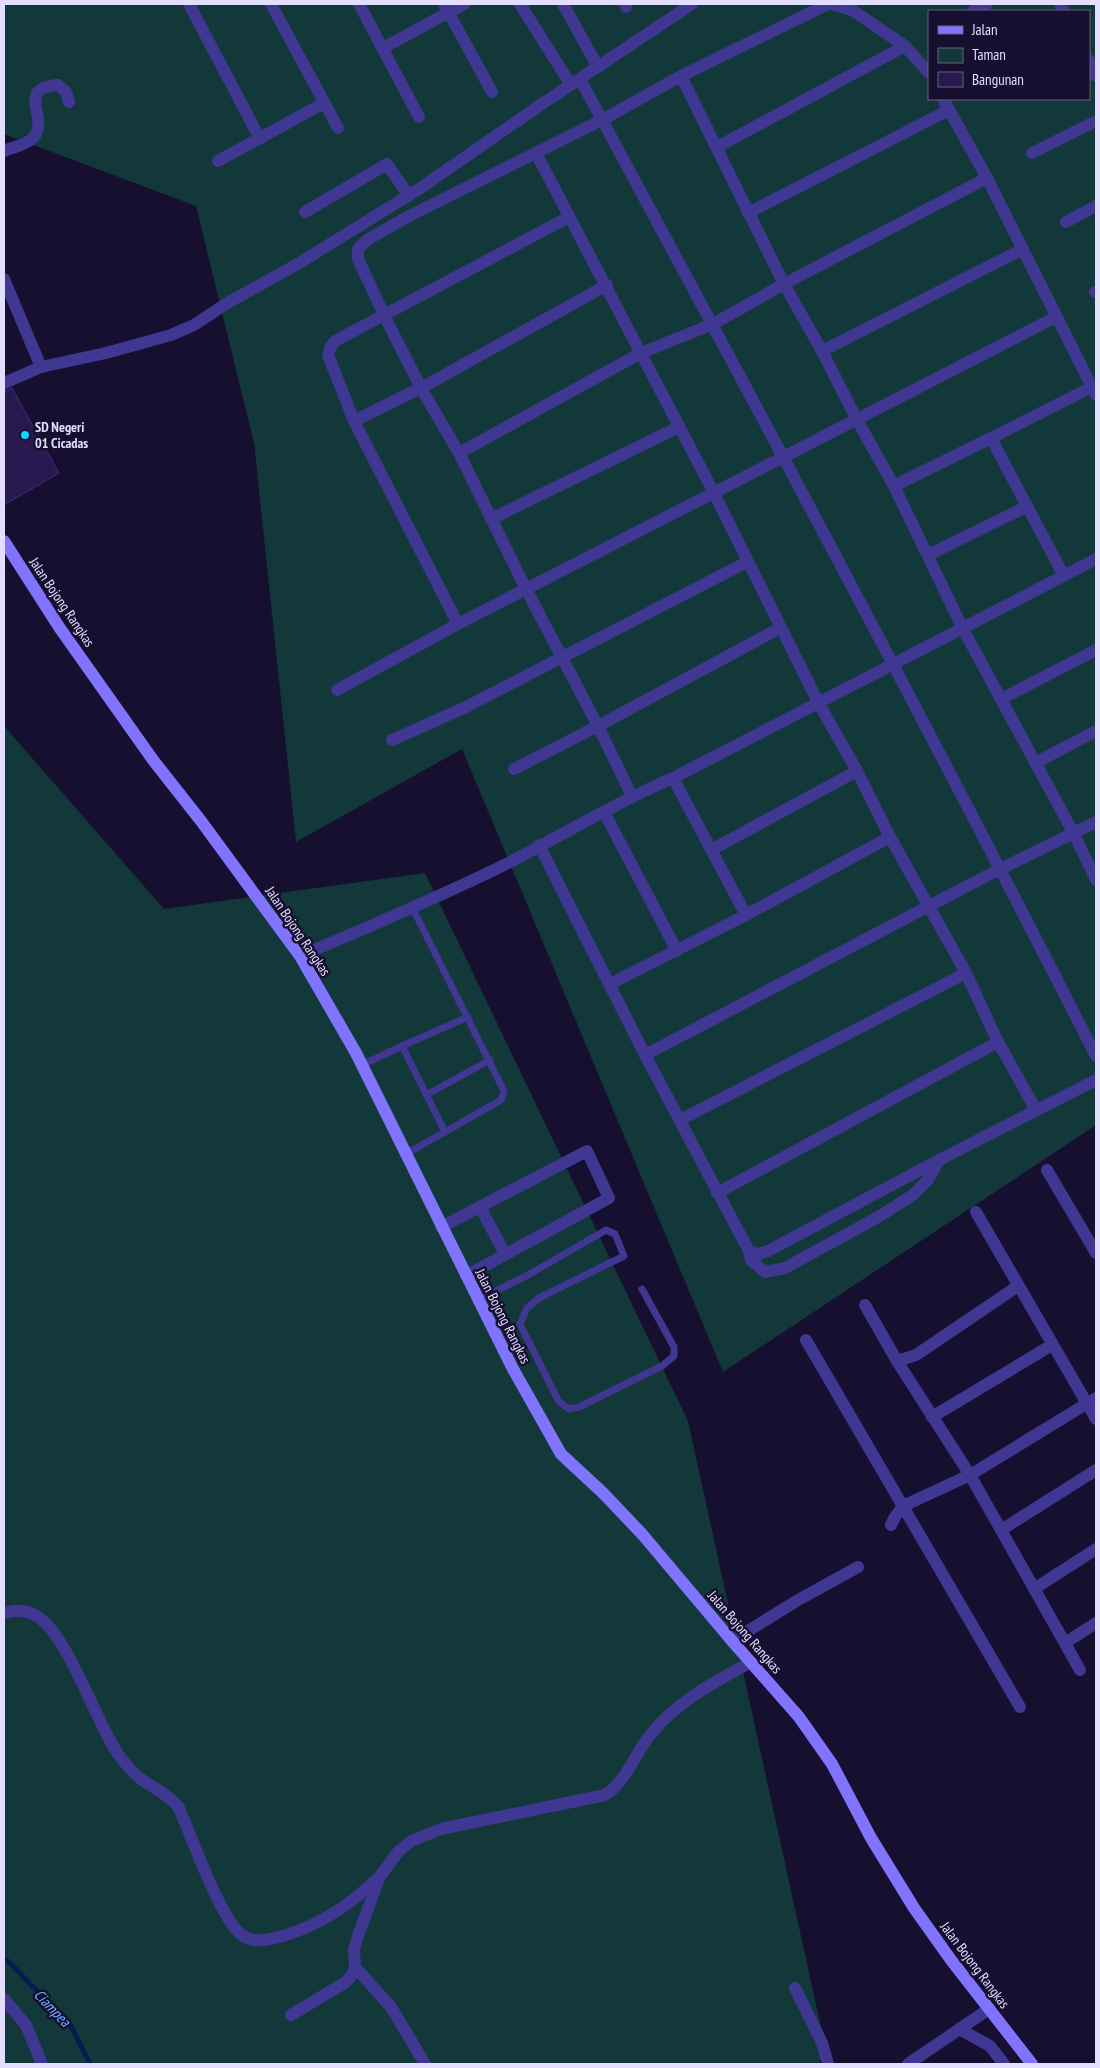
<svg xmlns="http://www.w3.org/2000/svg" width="1100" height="2068" font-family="'PT Sans Narrow',sans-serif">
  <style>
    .green { fill: #123839; fill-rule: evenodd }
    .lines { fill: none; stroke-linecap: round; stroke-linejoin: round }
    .stream { stroke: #061d51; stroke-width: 5 }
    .building { fill: #281a51; stroke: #402a7f }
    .lane { stroke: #3f3791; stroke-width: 7 }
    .street { stroke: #3f3791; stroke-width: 12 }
    .secondary { stroke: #8074ff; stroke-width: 12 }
    .poi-dot { fill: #09d8ff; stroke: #170f2f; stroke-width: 2 }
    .labels { text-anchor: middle; stroke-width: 5; stroke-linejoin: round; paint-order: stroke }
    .poi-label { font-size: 14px; font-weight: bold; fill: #e3ddff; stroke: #170f2f; text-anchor: start }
    .street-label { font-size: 14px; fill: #e3ddff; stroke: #170f2f }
    .water-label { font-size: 15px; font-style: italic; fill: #6bb2ff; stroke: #170f2f }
  </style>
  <rect width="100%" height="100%" fill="#170f2f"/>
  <!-- green -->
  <g class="green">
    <path d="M4 4H1096V1125L723 1372 462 749 296 842 254 443 196 206 4 134ZM929 11H1089V99H929Z"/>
    <polygon points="4,726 164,909 425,873 688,1421 824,2041 819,2064 4,2064"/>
  </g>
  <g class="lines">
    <!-- stream -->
    <polyline class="stream" points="4,1959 9,1962 71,2026 90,2064"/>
  </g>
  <!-- building -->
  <polygon class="building" points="12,388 59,473 4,505 4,391"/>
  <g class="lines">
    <!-- lane -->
    <g class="lane">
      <polyline points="362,1065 402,1046"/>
      <polyline points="426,1095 490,1060"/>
      <polyline points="445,1132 402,1046 468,1017"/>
      <polyline points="406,1154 501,1100 504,1091 412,907"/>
      <polyline points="478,1300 528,1275 606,1230 615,1234 624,1256 539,1298 527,1308 520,1324 559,1402 569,1409 579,1407 662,1366 674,1356 674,1347 642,1289"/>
    </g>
    <!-- street -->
    <g class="street">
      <polyline points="189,4 260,139"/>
      <polyline points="271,4 338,128"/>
      <polyline points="359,4 419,117"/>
      <polyline points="444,4 492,92"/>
      <polyline points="520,4 571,85"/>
      <polyline points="563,4 598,67"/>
      <polyline points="625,4 626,7"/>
      <polyline points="831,4 852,10 905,46 929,73"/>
      <polyline points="1060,4 1064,11"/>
      <polyline points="973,11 987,4"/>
      <polyline points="383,48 464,4"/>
      <polyline points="1089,60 1096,76"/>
      <polyline points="681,76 784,284 822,351 856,418 894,486 963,629 1074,834 1096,880"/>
      <path d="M580 79C755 403 929 728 1096 1056"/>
      <polyline points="943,99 987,178 1096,395"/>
      <polyline points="717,147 905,46"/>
      <path d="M4 151C13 147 26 145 33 138 51 119 14 88 58 85L66 92 69 102"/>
      <polyline points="536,153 714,493 818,702 857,771 890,837 966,973 998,1042 1036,1110"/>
      <polyline points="1032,153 1096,121"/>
      <polyline points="218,161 324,103"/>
      <polyline points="305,212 387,164 409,196"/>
      <polyline points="748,213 949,110"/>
      <polyline points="1066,222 1096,206"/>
      <polyline points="4,279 41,367"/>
      <polyline points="1095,292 1096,292"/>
      <polyline points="822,351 1023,249"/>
      <polyline points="4,383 41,367 106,353 171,335 194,325 229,302 296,265 419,189 536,108 692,4"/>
      <polyline points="354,421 421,388 607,285"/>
      <polyline points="459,453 641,353 713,324 784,284 987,178"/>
      <polyline points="894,486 991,438"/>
      <polyline points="491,519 679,427"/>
      <polyline points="928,555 1026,507"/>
      <polyline points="1064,576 991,438 1092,387"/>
      <polyline points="458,624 354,421 328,355 331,346 335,341 569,217"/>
      <polyline points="337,690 458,624 1056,317"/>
      <polyline points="1001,699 1096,650"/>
      <polyline points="392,740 464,708 747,562"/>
      <polyline points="1035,763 1096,731"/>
      <polyline points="514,769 598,726 780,628"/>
      <polyline points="673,778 746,915"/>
      <polyline points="632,796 598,726 526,589 459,453 421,388 384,315 358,259 358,249 367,240 409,216 602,120 681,76 828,4"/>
      <polyline points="604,812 677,951"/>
      <polyline points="539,845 645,1055 749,1251 759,1254 768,1251 939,1160 1096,1080"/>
      <polyline points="711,850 857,771"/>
      <path d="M300 956C370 926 440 897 508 863 563 835 616 802 673 778L1096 559"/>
      <polyline points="610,984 746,915 890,837"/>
      <polyline points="645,1055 992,873 1096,822"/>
      <polyline points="680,1120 966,973"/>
      <polyline points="1047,1170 1096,1253"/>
      <polyline points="717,1193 998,1042"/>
      <polyline points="480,1207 505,1254"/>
      <polyline points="976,1212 1096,1419"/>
      <polyline points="441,1227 587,1151 609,1198 466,1276"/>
      <polyline points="749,1251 751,1260 765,1272 785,1268 880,1216 913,1195 928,1180 939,1160"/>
      <polyline points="1018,1286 916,1355 897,1361 970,1475 1080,1670"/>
      <polyline points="865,1305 897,1361"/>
      <polyline points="806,1340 1020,1707"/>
      <polyline points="932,1417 1052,1345"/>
      <polyline points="891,1525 895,1517 903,1506 970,1475 1096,1398"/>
      <polyline points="1001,1530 1096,1470"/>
      <polyline points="1034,1589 1096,1549"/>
      <path d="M4 1613C14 1610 23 1609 33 1614 66 1628 96 1723 118 1754 124 1762 133 1773 141 1779 154 1788 168 1795 178 1806 191 1834 220 1920 243 1936 255 1944 270 1939 283 1936 320 1925 349 1906 377 1879"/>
      <polyline points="732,1641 798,1600 858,1567"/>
      <polyline points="1065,1643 1096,1623"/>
      <polyline points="355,1967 391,2007 425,2064"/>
      <polyline points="795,1988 822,2043 828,2064"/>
      <polyline points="4,1999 26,2025 42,2064"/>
      <path d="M291 2015 346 1982 352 1975 355 1967 354 1949 359 1933 380 1876 399 1851 411 1841 441 1829 605 1795C627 1781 635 1753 651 1734 677 1701 715 1682 751 1662"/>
      <polyline points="959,2029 990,2046 1004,2064"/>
      <polyline points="908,2064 989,2009"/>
    </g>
    <!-- secondary -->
    <polyline class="secondary" points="4,541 59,627 153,760 201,821 300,956 356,1053 513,1369 561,1454 603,1493 642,1534 732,1641 799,1717 832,1764 871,1838 914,1908 951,1960 1032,2064"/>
  </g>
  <!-- markers -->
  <circle class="poi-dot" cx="25" cy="435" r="5"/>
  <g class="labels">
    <!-- poi labels -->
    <g class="poi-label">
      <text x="35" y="432">SD Negeri<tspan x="35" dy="16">01 Cicadas</tspan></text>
    </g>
    <!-- street labels -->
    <g class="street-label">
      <text transform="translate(62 602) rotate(56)" y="5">Jalan Bojong Rangkas</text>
      <text transform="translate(298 931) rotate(56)" y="5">Jalan Bojong Rangkas</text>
      <text transform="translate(503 1316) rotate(63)" y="5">Jalan Bojong Rangkas</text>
      <text transform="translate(745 1632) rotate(49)" y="5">Jalan Bojong Rangkas</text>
      <text transform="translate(975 1965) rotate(53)" y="5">Jalan Bojong Rangkas</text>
    </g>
    <!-- water labels -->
    <g class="water-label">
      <text transform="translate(52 2008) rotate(46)" y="5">Ciampea</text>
    </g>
  </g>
  <!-- border -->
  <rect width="1100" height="2068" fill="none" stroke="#e3ddff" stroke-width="10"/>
  <!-- legend -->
  <rect x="928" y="10" width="162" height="90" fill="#170f2f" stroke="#696182"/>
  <rect x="938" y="26" width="25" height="8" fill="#8074ff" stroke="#696182"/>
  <text x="972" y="35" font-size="15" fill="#e3ddff">Jalan</text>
  <rect x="938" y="48" width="25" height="15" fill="#123839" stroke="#696182"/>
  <text x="972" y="60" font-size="15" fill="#e3ddff">Taman</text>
  <rect x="938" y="72" width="25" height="15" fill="#281a51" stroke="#696182"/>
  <text x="972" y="85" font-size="15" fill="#e3ddff">Bangunan</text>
</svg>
